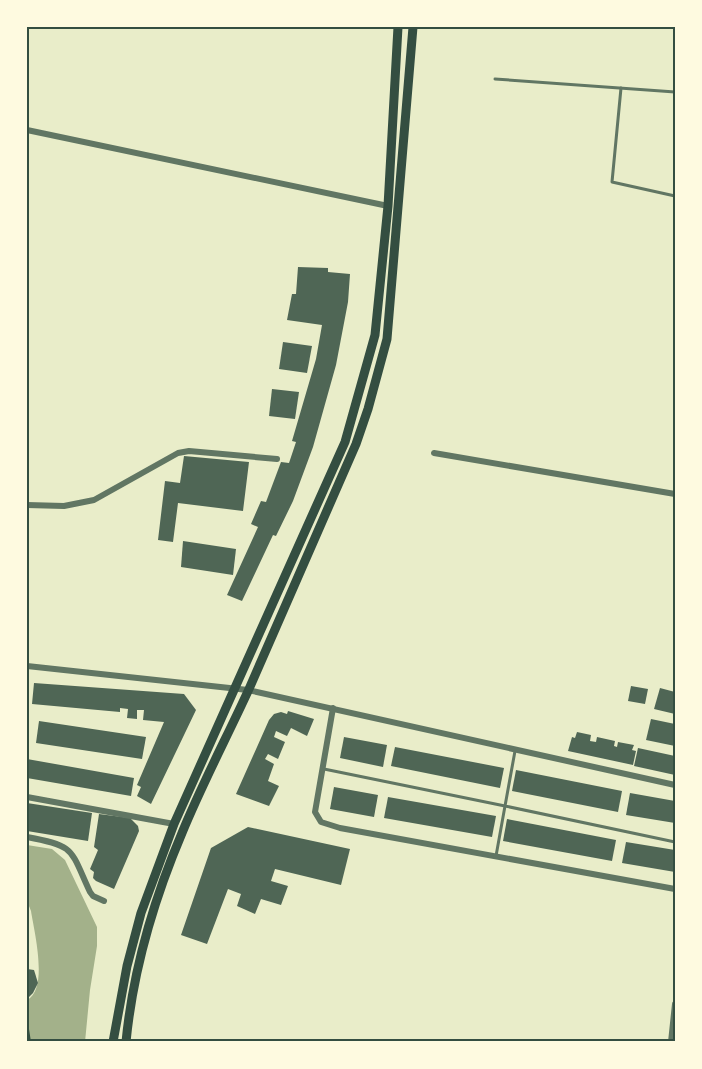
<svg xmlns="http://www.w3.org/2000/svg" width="702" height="1069" font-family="Karla,sans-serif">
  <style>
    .water { fill: #a3b18a }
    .building { fill: #4f6655 }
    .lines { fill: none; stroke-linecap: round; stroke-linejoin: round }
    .path { stroke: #344e41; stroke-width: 2 }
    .service { stroke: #617663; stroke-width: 3 }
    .minor { stroke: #617663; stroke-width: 6 }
    .secondary { stroke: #344e41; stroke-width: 9 }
    .neatline { fill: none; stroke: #344e41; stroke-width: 2 }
  </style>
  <rect width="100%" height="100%" fill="#e9edc9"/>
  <!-- water -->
  <path class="water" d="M27 845 52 849 65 860 97 927V946L90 990 85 1042H27V1000C49 989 34 931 31 911L27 901Z"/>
  <!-- building -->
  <g class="building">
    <polygon points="298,267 328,268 328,272 350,274 348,302 336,365 313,447 293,501 276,536 273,535 242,601 227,595 258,527 251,524 261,501 266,502 281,462 289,463 296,442 292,441 316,359 322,325 287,320 292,294 296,294"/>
    <polygon points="283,342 312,346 307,373 279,369"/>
    <polygon points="272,389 299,392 295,419 269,416"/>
    <polygon points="184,456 249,462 243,511 178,503 173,542 158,540 165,481 180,483"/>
    <polygon points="183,541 236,549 233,575 181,567"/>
    <polygon points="34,683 184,694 196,710 151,804 137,796 141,787 137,785 164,722 143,720 144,710 137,710 137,719 127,718 128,709 120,708 120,712 32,704"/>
    <polygon points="631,686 648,689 645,704 628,701"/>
    <polygon points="660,688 675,692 675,714 654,709"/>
    <polygon points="288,711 314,719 307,736 291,728 287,736 276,731 274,737 285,742 278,759 268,754 265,759 274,764 268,781 279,786 269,806 236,794 269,720 274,714 281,712 287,714"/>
    <polygon points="651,719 675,724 675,746 646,740"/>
    <polygon points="39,721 146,737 142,759 36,743"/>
    <polygon points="577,732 591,735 590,741 596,742 597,737 615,741 614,746 617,747 618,742 634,745 632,750 636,751 633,765 568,751 572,737 575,738"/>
    <polygon points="344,737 387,745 383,767 340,758"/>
    <polygon points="395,747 504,768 500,788 391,766"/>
    <polygon points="638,748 675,756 675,775 634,766"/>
    <polygon points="27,759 134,778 131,796 27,778"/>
    <polygon points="516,770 622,791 618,812 512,791"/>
    <polygon points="334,787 378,795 374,817 330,809"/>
    <polygon points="630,793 675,801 675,823 626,815"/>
    <polygon points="388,797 496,816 492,837 384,818"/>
    <polygon points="27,803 92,813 88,841 27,831"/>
    <polygon points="99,814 130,818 138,826 139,831 114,889 96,881 93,878 94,872 90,869 98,850 94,847"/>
    <polygon points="507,819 616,840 612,861 503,841"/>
    <polygon points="248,827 350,849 341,885 275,869 271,881 288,886 281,905 261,899 255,914 237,906 241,894 228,889 207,944 181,935 211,848"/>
    <polygon points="626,842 675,850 675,872 622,863"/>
    <polygon points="27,969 34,970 38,983 33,993 27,999"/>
  </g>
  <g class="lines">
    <!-- path -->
    <polyline class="path" points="27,1023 30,1042"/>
    <!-- service -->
    <g class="service">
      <polyline points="495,79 675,92"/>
      <polyline points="621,88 612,182 675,196"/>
      <polyline points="515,751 505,806 675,842"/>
      <polyline points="324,769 505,806 496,856"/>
    </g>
    <!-- minor -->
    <g class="minor">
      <polyline points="27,130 388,206"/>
      <polyline points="434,453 675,494"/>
      <polyline points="27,505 64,506 94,500 178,453 189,451 277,459"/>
      <polyline points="27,666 248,690 675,785"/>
      <polyline points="333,708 315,812 321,822 340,828 675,889"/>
      <polyline points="27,797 174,824"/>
      <path d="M27 837C76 846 70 849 90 892L93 896 104 901"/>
      <polyline points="671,1042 675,1004"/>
    </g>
    <!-- secondary -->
    <g class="secondary">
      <polyline points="113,1042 127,966 141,913 174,824 345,442 375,335 388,206 398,27"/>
      <path d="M126 1042C133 970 154 899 182 833 202 784 227 737 249 689 285 607 320 525 356 444L368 409 387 339 413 27"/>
    </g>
  </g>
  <!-- border -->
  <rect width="702" height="1069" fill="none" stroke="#fefae0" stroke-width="57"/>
  <rect x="28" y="28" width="646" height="1012" class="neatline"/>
</svg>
